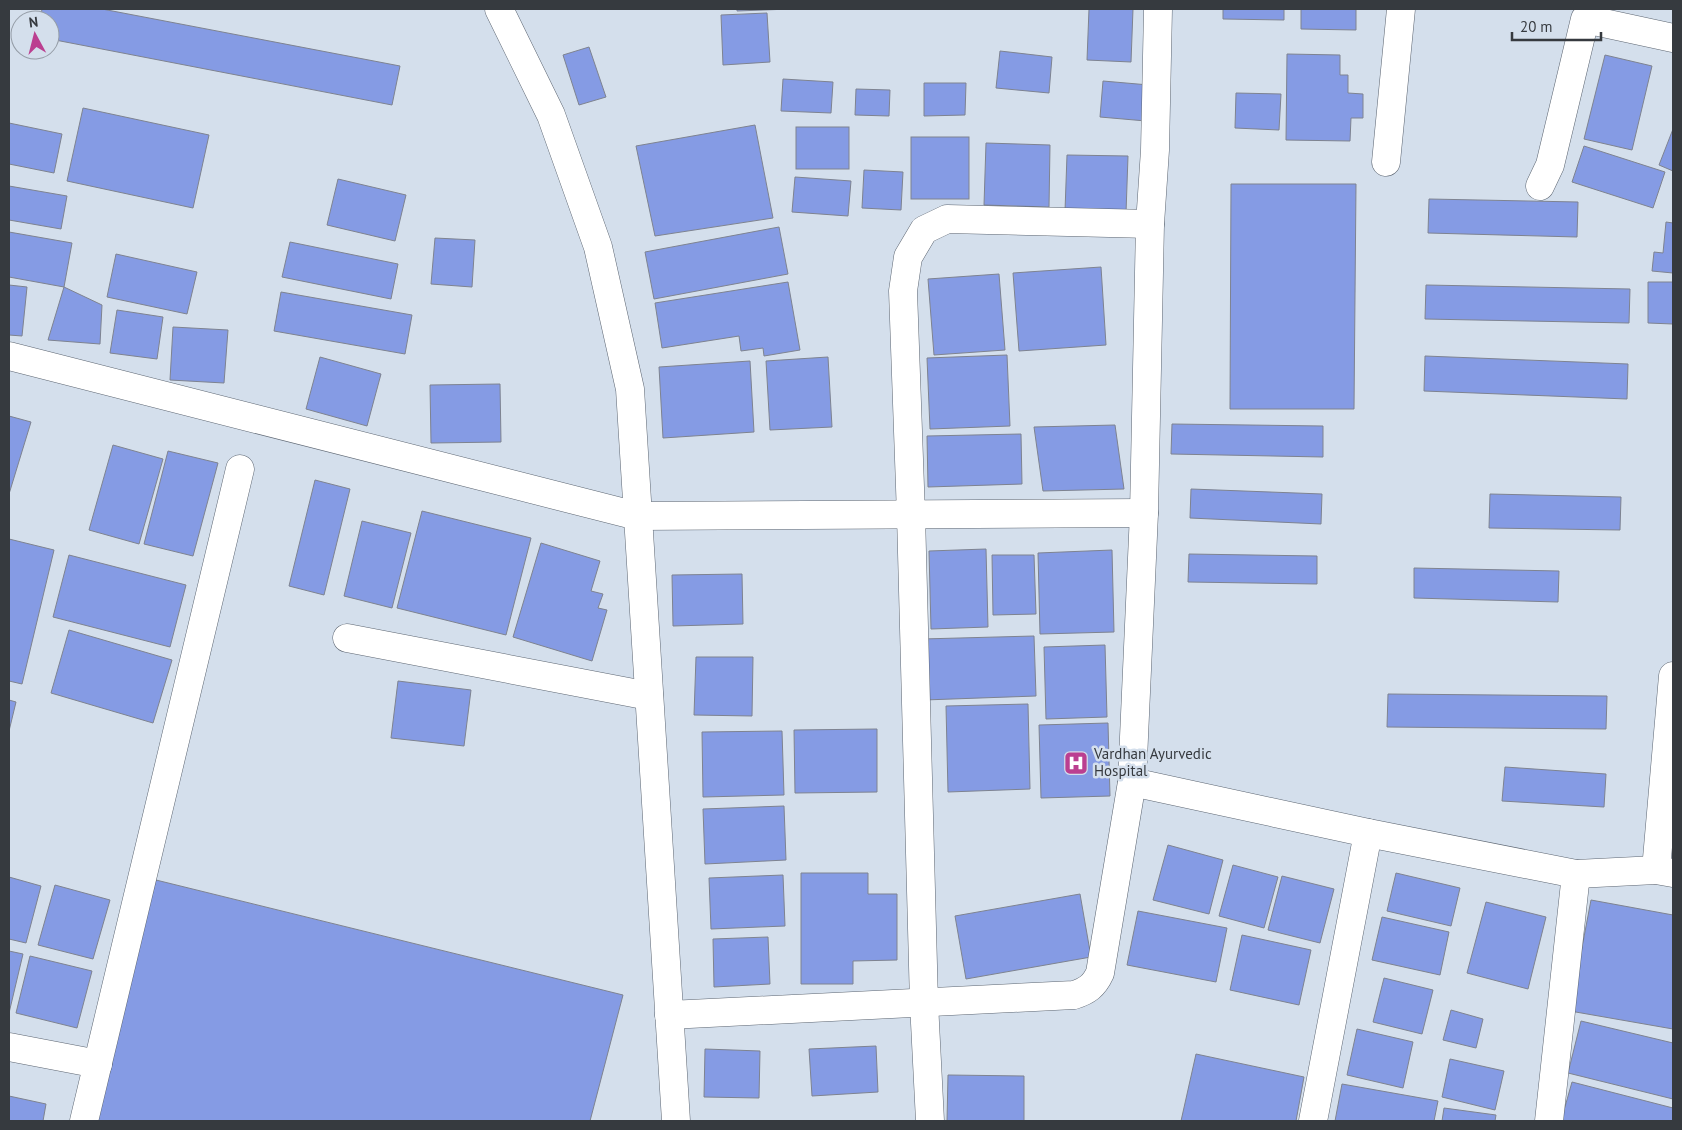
<svg xmlns="http://www.w3.org/2000/svg" width="1682" height="1130" font-family="'PT Sans',sans-serif">
  <style>
    .building { fill: #859be4; stroke: #7e8390 }
    .lines { fill: none; stroke-linecap: round; stroke-linejoin: round }
    .minor-casing { stroke: #5d6672; stroke-width: 29 }
    .minor { stroke: #fff; stroke-width: 28 }
    .labels { text-anchor: middle; stroke-width: 5; stroke-linejoin: round; paint-order: stroke }
    .poi-label { font-size: 15px; fill: #363a3f; stroke: #d4dfec; text-anchor: start }
  </style>
  <rect width="100%" height="100%" fill="#d4dfec"/>
  <!-- building -->
  <g class="building">
    <polygon points="42,9 102,9 400,66 392,105 50,39 50,20 40,20"/>
    <polygon points="737,9 790,9 737,11"/>
    <polygon points="1089,9 1133,9 1131,62 1087,60"/>
    <polygon points="1223,9 1284,9 1284,20 1223,19"/>
    <polygon points="1301,9 1356,9 1356,30 1301,29"/>
    <polygon points="767,13 770,62 723,65 721,15"/>
    <polygon points="589,47 606,97 579,105 563,55"/>
    <polygon points="1000,51 1052,57 1049,93 996,88"/>
    <polygon points="1287,54 1340,55 1340,75 1348,75 1348,93 1363,94 1363,118 1351,118 1350,141 1286,140"/>
    <polygon points="1605,55 1652,66 1632,150 1584,139"/>
    <polygon points="783,79 833,82 831,113 781,111"/>
    <polygon points="1103,81 1149,85 1146,121 1100,117"/>
    <polygon points="924,83 966,83 965,115 924,116"/>
    <polygon points="856,89 890,90 889,116 855,115"/>
    <polygon points="1236,93 1281,94 1279,130 1235,128"/>
    <polygon points="83,108 209,135 193,208 67,181"/>
    <polygon points="9,123 62,134 54,173 9,164"/>
    <polygon points="755,125 773,218 655,236 636,146"/>
    <rect x="796" y="127" width="53" height="42"/>
    <polygon points="1673,129 1673,171 1659,165"/>
    <rect x="911" y="137" width="58" height="62"/>
    <polygon points="986,143 1050,145 1049,207 984,205"/>
    <polygon points="1584,146 1665,172 1653,208 1572,182"/>
    <polygon points="1067,155 1128,156 1126,213 1065,211"/>
    <polygon points="864,170 903,172 901,210 862,208"/>
    <polygon points="795,177 851,181 848,216 792,212"/>
    <polygon points="338,179 406,195 395,241 327,225"/>
    <polygon points="1231,184 1356,184 1354,409 1230,409"/>
    <polygon points="9,186 67,196 61,229 9,220"/>
    <polygon points="1429,199 1578,202 1577,237 1428,233"/>
    <polygon points="1666,222 1673,223 1673,273 1652,271 1654,252 1663,253"/>
    <polygon points="779,227 788,274 654,299 645,252"/>
    <polygon points="9,232 72,243 64,287 9,277"/>
    <polygon points="435,238 475,240 472,287 431,284"/>
    <polygon points="290,242 398,264 391,299 282,277"/>
    <polygon points="116,254 197,272 187,314 107,297"/>
    <polygon points="1101,267 1106,345 1019,351 1013,273"/>
    <polygon points="999,274 1005,350 934,355 928,279"/>
    <polygon points="788,282 800,350 764,356 763,348 741,351 739,336 662,348 655,303"/>
    <polygon points="1648,282 1673,282 1673,324 1648,323"/>
    <polygon points="9,285 27,287 22,336 9,335"/>
    <polygon points="1426,285 1630,289 1629,323 1425,319"/>
    <polygon points="64,287 102,305 100,344 48,340"/>
    <polygon points="281,292 412,315 405,354 274,331"/>
    <polygon points="117,310 163,317 157,359 110,353"/>
    <polygon points="173,327 228,330 224,383 170,380"/>
    <polygon points="1007,355 1010,426 930,429 927,358"/>
    <polygon points="1425,356 1628,364 1627,399 1424,391"/>
    <polygon points="320,357 381,374 367,426 306,409"/>
    <polygon points="828,357 832,427 770,430 766,361"/>
    <polygon points="750,361 754,432 663,438 659,367"/>
    <polygon points="500,384 501,442 431,443 430,385"/>
    <polygon points="9,416 31,422 9,494"/>
    <polygon points="1172,424 1323,426 1323,457 1171,454"/>
    <polygon points="1115,425 1124,489 1043,491 1034,427"/>
    <polygon points="1021,434 1022,484 928,487 927,436"/>
    <polygon points="113,445 163,459 139,544 89,530"/>
    <polygon points="168,451 218,463 193,556 144,544"/>
    <polygon points="315,480 350,489 324,595 289,586"/>
    <polygon points="1191,489 1322,494 1321,524 1190,518"/>
    <polygon points="1490,494 1621,497 1620,530 1489,528"/>
    <polygon points="422,511 531,538 506,635 397,608"/>
    <polygon points="362,521 411,533 392,608 344,596"/>
    <polygon points="9,539 54,550 22,684 9,681"/>
    <polygon points="541,543 600,561 591,591 603,594 598,608 607,610 592,661 513,637"/>
    <polygon points="986,549 988,627 931,629 929,551"/>
    <polygon points="1112,550 1114,632 1040,634 1038,553"/>
    <polygon points="1189,554 1317,556 1317,584 1188,582"/>
    <polygon points="69,555 186,585 170,647 53,617"/>
    <polygon points="992,555 1034,555 1036,614 993,615"/>
    <polygon points="1414,568 1559,571 1558,602 1414,598"/>
    <polygon points="742,574 743,624 673,626 672,575"/>
    <polygon points="69,630 172,660 153,723 51,693"/>
    <polygon points="1034,636 1036,696 924,700 922,639"/>
    <polygon points="1105,645 1107,717 1046,719 1044,647"/>
    <polygon points="696,657 753,657 752,716 694,715"/>
    <polygon points="398,681 471,690 464,746 391,738"/>
    <polygon points="1388,694 1607,696 1606,729 1387,727"/>
    <polygon points="9,700 16,702 9,731"/>
    <polygon points="1028,704 1030,789 948,792 946,706"/>
    <polygon points="1108,723 1110,796 1041,798 1039,725"/>
    <polygon points="877,729 877,792 795,793 794,730"/>
    <polygon points="782,731 784,795 703,797 702,732"/>
    <polygon points="1505,767 1606,774 1604,807 1502,801"/>
    <polygon points="784,806 786,860 705,864 703,809"/>
    <polygon points="1168,845 1223,860 1209,914 1153,900"/>
    <polygon points="1233,865 1278,877 1264,928 1219,916"/>
    <polygon points="801,873 868,873 868,894 897,894 897,960 853,961 853,984 801,984"/>
    <polygon points="1396,873 1460,888 1451,926 1387,911"/>
    <polygon points="783,875 785,926 711,929 709,878"/>
    <polygon points="1282,876 1334,889 1320,943 1268,930"/>
    <polygon points="9,877 41,886 26,943 9,939"/>
    <polygon points="156,880 623,995 590,1121 89,1121"/>
    <polygon points="55,885 110,900 93,959 38,945"/>
    <polygon points="1080,894 1091,957 966,979 955,916"/>
    <polygon points="1591,900 1673,915 1673,1029 1570,1011"/>
    <polygon points="1486,902 1546,917 1528,989 1467,973"/>
    <polygon points="1138,911 1227,928 1216,982 1127,965"/>
    <polygon points="1382,917 1449,932 1440,975 1372,960"/>
    <polygon points="1242,935 1311,950 1299,1005 1230,990"/>
    <polygon points="768,937 770,984 714,987 713,939"/>
    <polygon points="9,951 23,954 9,1013"/>
    <polygon points="30,956 92,971 77,1028 16,1013"/>
    <polygon points="1384,978 1433,990 1422,1034 1373,1022"/>
    <polygon points="1451,1010 1483,1019 1476,1048 1443,1040"/>
    <polygon points="1581,1021 1673,1043 1673,1099 1568,1073"/>
    <polygon points="1357,1029 1413,1042 1403,1088 1347,1075"/>
    <polygon points="876,1046 878,1092 812,1096 809,1049"/>
    <polygon points="705,1049 760,1051 759,1098 704,1097"/>
    <polygon points="1196,1054 1304,1077 1296,1121 1181,1121"/>
    <polygon points="1450,1059 1504,1071 1495,1110 1442,1097"/>
    <polygon points="948,1075 1024,1076 1024,1121 947,1121"/>
    <polygon points="1572,1082 1673,1108 1673,1121 1561,1121"/>
    <polygon points="1342,1084 1438,1101 1434,1121 1335,1121"/>
    <polygon points="9,1096 46,1104 43,1121 9,1121"/>
    <polygon points="1444,1108 1496,1115 1495,1121 1442,1121"/>
  </g>
  <g class="lines">
    <!-- minor casing -->
    <g class="minor-casing">
      <g id="minor">
        <polyline points="499,9 551,115 598,247 630,389 676,1121"/>
        <polyline points="1158,9 1155,150 1150,224 1144,513 1132,782 1368,833 1576,874 1656,870 1673,873"/>
        <polyline points="1386,162 1401,9"/>
        <polyline points="1540,186 1550,165 1585,19 1673,38"/>
        <polyline points="9,356 637,516 1144,513"/>
        <polyline points="347,638 649,696"/>
        <polyline points="1656,870 1673,676"/>
        <path d="M669 1015 1074 995C1087 991 1094 986 1100 973L1132 782"/>
        <polyline points="9,1047 98,1064"/>
        <polyline points="84,1121 240,469"/>
        <polyline points="930,1121 924,1003 911,515 903,291 908,257 924,230 947,219 1150,224"/>
        <polyline points="1313,1121 1368,833"/>
        <polyline points="1549,1121 1576,874"/>
      </g>
    </g>
    <!-- minor -->
    <use href="#minor" class="minor"/>
  </g>
  <!-- icons -->
  <defs>
    <g id="hospital-square" transform="scale(1.25)"><rect x="-9" y="-9" width="18" height="18" rx="4" fill="#bb3f90" stroke="#d4dfec"/><path d="M-5-5h3v3.5h4V-5h3V5h-3V1.5h-4V5h-3Z" fill="#fff"/></g>
  </defs>
  <g fill-rule="evenodd">
    <use href="#hospital-square" x="1076" y="763"/>
  </g>
  <g class="labels">
    <!-- poi labels -->
    <g class="poi-label">
      <text x="1094" y="759">Vardhan Ayurvedic<tspan x="1094" dy="17">Hospital</tspan></text>
    </g>
  </g>
  <!-- border -->
  <rect width="1682" height="1130" fill="none" stroke="#363a3f" stroke-width="20"/>
  <!-- north arrow -->
  <g transform="translate(35 35) rotate(353)"><circle r="24" fill="#d4dfec" stroke="#959da7"/>
  <path d="M0-4L9 19L0 12L-9 19Z" fill="#bb3f90"/>
  <text y="-8" font-size="14" font-weight="bold" text-anchor="middle" fill="#363a3f">N</text>
  </g>
  <!-- scale -->
  <path d="M1512 32v8h89v-8" fill="none" stroke="#363a3f" stroke-width="2.5"/>
  <text x="1520" y="32" font-size="15" fill="#363a3f" stroke="#d4dfec" stroke-width="4" paint-order="stroke">20 m</text>
</svg>
